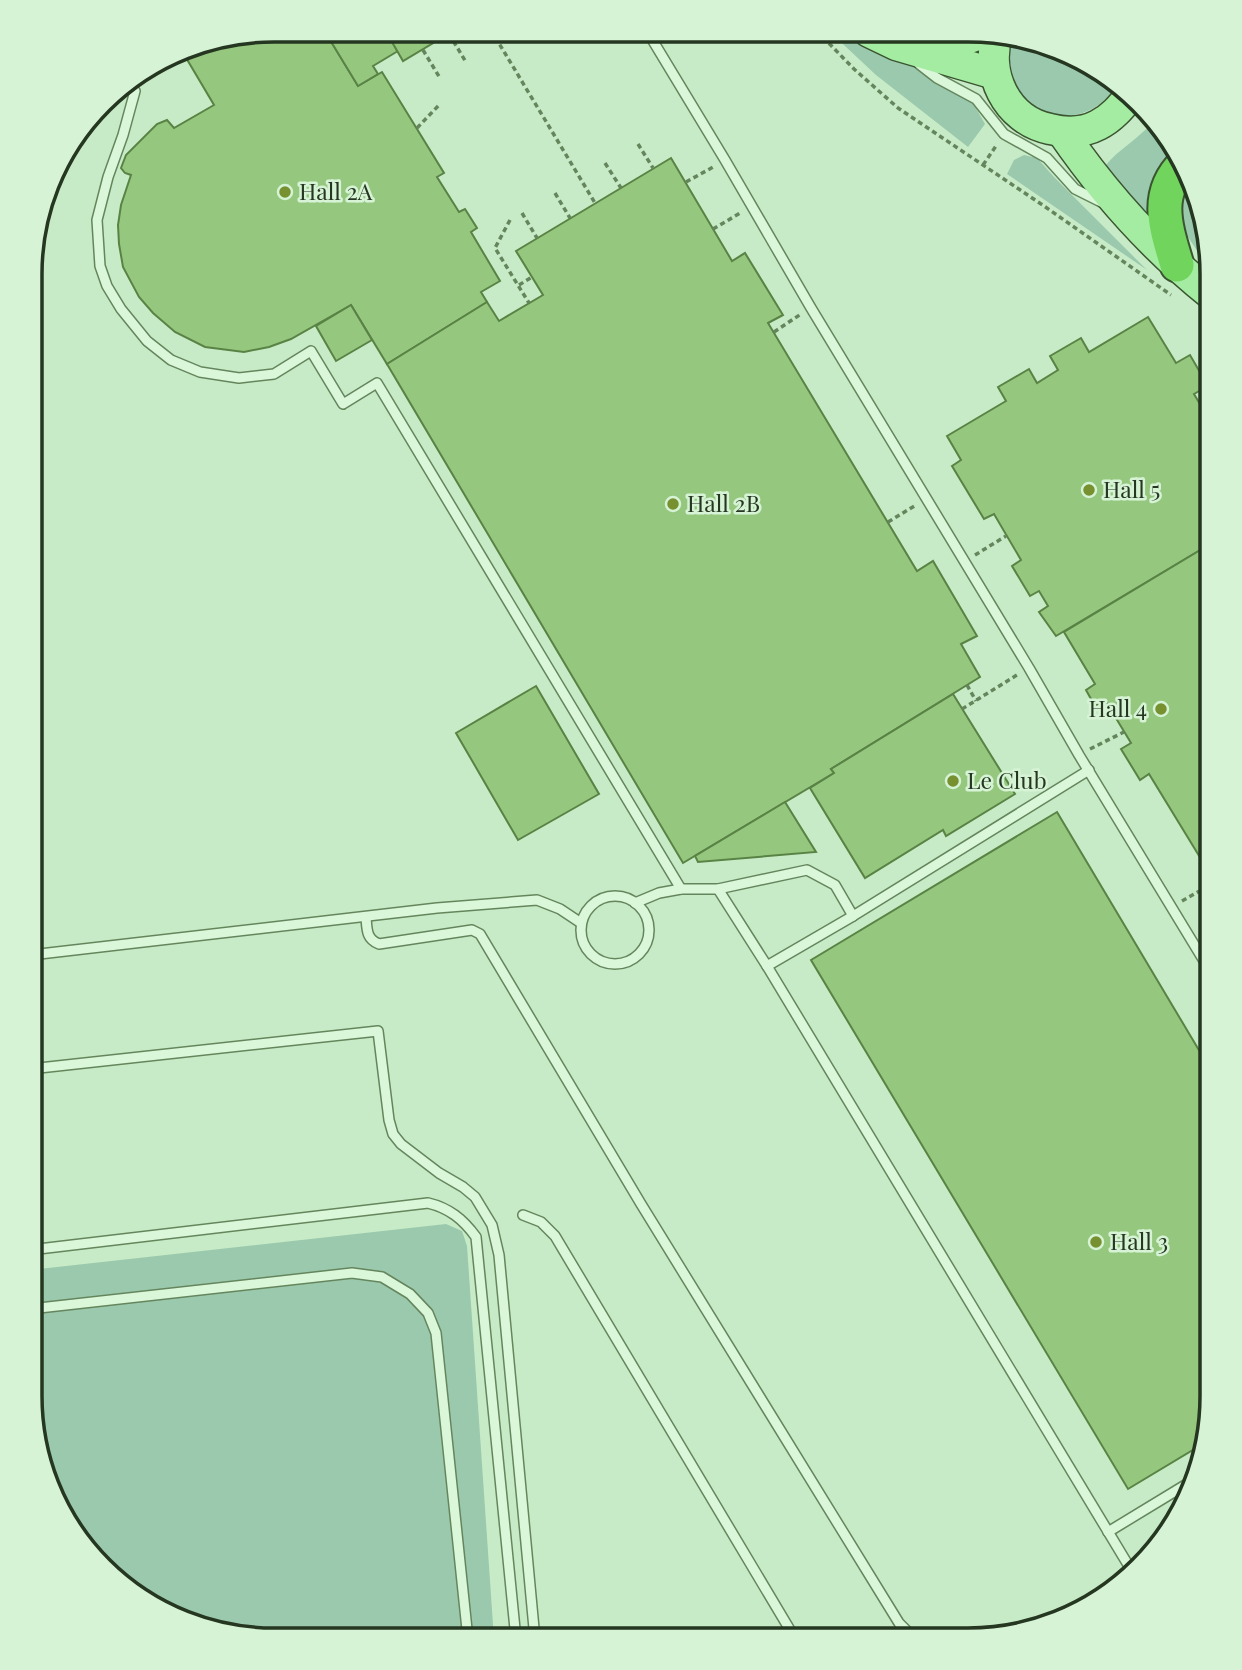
<svg xmlns="http://www.w3.org/2000/svg" width="1242" height="1670" font-family="'Playfair Display',serif">
  <style>
    .green { fill: #9bc9ad }
    .building { fill: #95c77f; stroke: #598345; stroke-width: 2 }
    .lines { fill: none; stroke-linecap: round; stroke-linejoin: round }
    .lane-casing { stroke: #65865d; stroke-width: 12 }
    .primary-casing { stroke: #3a5431; stroke-width: 33 }
    .highway-casing { stroke: #3a5431; stroke-width: 37 }
    .path { stroke: #65865d; stroke-width: 3.5; stroke-dasharray: 5 3.5; stroke-linecap: butt }
    .lane { stroke: #daf7d9; stroke-width: 9 }
    .primary { stroke: #a4eca1; stroke-width: 30 }
    .highway { stroke: #71d55d; stroke-width: 33 }
    .poi-dot { fill: #779131; stroke: #d6f3d5; stroke-width: 2.5 }
    .labels { text-anchor: middle; stroke-width: 5; stroke-linejoin: round; paint-order: stroke }
    .poi-label { font-size: 23px; fill: #253720; stroke: #d6f3d5; text-anchor: start }
    .rim { fill: none; stroke: #253720; stroke-width: 3.5 }
  </style>
  <rect width="100%" height="100%" fill="#c7ebc6"/>
  <!-- green -->
  <g class="green">
    <polygon points="829,31 856,31 901,59 969,96 985,124 968,147 876,75"/>
    <path d="M1011 36 1117 80 1119 83C1097 120 1047 130 1020 92 1014 84 1008 74 1007 63 1006 55 1010 45 1011 36Z"/>
    <path d="M1152 123 1180 157 1150 221 1105 166C1119 149 1138 139 1152 123Z"/>
    <polygon points="1024,155 1037,158 1054,177 1147,270 1007,174 1014,160"/>
    <polygon points="1191,184 1212,273 1182,228 1183,200"/>
    <polygon points="446,1224 462,1231 467,1246 494,1639 242,1638 138,1599 55,1505 30,1397 30,1270"/>
  </g>
  <!-- building -->
  <g class="building">
    <polygon points="274,30 324,30 358,86 382,72 444,173 437,177 459,212 465,209 477,228 471,232 500,281 481,292 487,302 387,364 351,305 291,339 269,347 244,352 205,347 175,332 153,313 139,297 123,267 119,244 118,225 121,205 131,175 125,173 121,168 126,155 157,124 167,120 174,128 214,105 185,56 196,49 193,44 195,43"/>
    <polygon points="324,30 385,30 398,51 373,66 378,74 358,86"/>
    <polygon points="385,30 455,30 403,61"/>
    <polygon points="671,158 732,261 745,253 783,315 768,323 917,571 933,561 977,636 961,644 980,677 831,769 834,773 683,863 387,364 487,302 499,321 543,295 516,251"/>
    <polygon points="351,305 372,340 336,361 316,326"/>
    <polygon points="1148,317 1176,363 1190,355 1208,386 1194,394 1212,424 1212,543 1056,636 1039,612 1048,606 1039,591 1030,596 1012,566 1021,560 994,514 984,519 952,466 961,460 947,436 1006,401 998,387 1029,369 1037,383 1058,370 1050,356 1081,338 1089,352"/>
    <polygon points="1212,543 1212,877 1149,774 1140,780 1121,749 1131,743 1105,700 1095,706 1086,690 1095,684 1064,632"/>
    <polygon points="536,686 599,794 518,840 456,733"/>
    <polygon points="953,694 1015,794 946,836 943,830 865,878 810,788 834,773 831,769"/>
    <polygon points="785,802 816,852 698,862 695,856"/>
    <polygon points="1057,812 1212,1072 1212,1413 1201,1445 1128,1489 811,960"/>
  </g>
  <g class="lines">
    <!-- lane casing -->
    <g class="lane-casing">
      <g id="lane">
        <polyline points="647,31 725,160 811,308 1029,668 1079,755 1212,974"/>
        <polyline points="919,64 937,78 976,99 1004,134 1047,158 1075,189 1103,203"/>
        <polyline points="135,91 123,135 108,177 97,220 100,266 107,286 121,309 147,341 171,360 200,372 239,378 274,374 311,351 343,404 377,383 681,889"/>
        <polyline points="718,889 767,966 853,916 1089,770"/>
        <circle cx="615" cy="930" r="34"/>
        <polyline points="635,903 659,893 681,889 718,889 807,870 835,885 853,916"/>
        <path d="M366 917C367 929 366 939 379 944L472 930 480 934 641 1204 899 1623 916 1640"/>
        <polyline points="31,955 437,908 537,900 560,909 581,923"/>
        <polyline points="767,966 1130,1568"/>
        <polyline points="30,1069 378,1031 389,1120 393,1134 401,1144 439,1173 463,1187 475,1197 492,1225 499,1255 535,1639"/>
        <polyline points="523,1215 541,1222 555,1236 796,1640"/>
        <path d="M30 1250 428 1203C449 1208 463 1219 476 1237L516 1639"/>
        <polyline points="30,1309 352,1273 382,1277 410,1294 428,1313 436,1333 468,1639"/>
        <polyline points="1108,1532 1187,1484"/>
      </g>
    </g>
    <!-- primary casing -->
    <g class="primary-casing">
      <g id="primary">
        <polyline points="869,32 896,45 995,74"/>
        <path d="M998 32C984 73 1006 120 1050 129 1066 133 1083 133 1098 125 1112 118 1121 107 1130 96"/>
        <polyline points="918,39 953,44 986,32"/>
        <path d="M1062 132C1104 193 1154 249 1212 295"/>
      </g>
    </g>
    <!-- highway casing -->
    <g class="highway-casing">
      <path id="highway" d="M1177 265C1166 228 1153 194 1185 163"/>
    </g>
    <!-- path -->
    <g class="path">
      <polyline points="491,30 595,203"/>
      <polyline points="817,31 854,69 898,108 1044,206 1171,295"/>
      <polyline points="449,34 466,62"/>
      <polyline points="423,50 440,78"/>
      <polyline points="417,128 440,104"/>
      <polyline points="638,144 653,168"/>
      <polyline points="605,163 621,188"/>
      <polyline points="983,165 996,146"/>
      <polyline points="686,182 715,166"/>
      <polyline points="555,193 570,218"/>
      <polyline points="522,213 537,238"/>
      <polyline points="510,220 495,248 529,303"/>
      <polyline points="713,229 742,212"/>
      <polyline points="519,285 532,277"/>
      <polyline points="774,332 801,314"/>
      <polyline points="888,522 916,505"/>
      <polyline points="975,555 1006,536"/>
      <polyline points="967,685 976,701"/>
      <polyline points="962,709 1017,675"/>
      <polyline points="1090,749 1124,732"/>
      <polyline points="1182,901 1212,884"/>
    </g>
    <!-- lane -->
    <use href="#lane" class="lane"/>
    <!-- primary -->
    <use href="#primary" class="primary"/>
    <!-- highway -->
    <use href="#highway" class="highway"/>
  </g>
  <!-- markers -->
  <g class="poi-dot">
    <circle cx="285" cy="192" r="7"/>
    <circle cx="1089" cy="490" r="7"/>
    <circle cx="673" cy="504" r="7"/>
    <circle cx="1161" cy="709" r="7"/>
    <circle cx="953" cy="781" r="7"/>
    <circle cx="1096" cy="1242" r="7"/>
  </g>
  <g class="labels">
    <!-- poi labels -->
    <g class="poi-label">
      <text x="299" y="200">Hall 2A</text>
      <text x="1103" y="498">Hall 5</text>
      <text x="687" y="512">Hall 2B</text>
      <text x="1147" y="717" text-anchor="end">Hall 4</text>
      <text x="967" y="789">Le Club</text>
      <text x="1110" y="1250">Hall 3</text>
    </g>
  </g>
  <!-- crop -->
  <path d="M0 0H1242V1670H0ZM274 42H968A232 232 0 0 1 1200 274V1396A232 232 0 0 1 968 1628H274A232 232 0 0 1 42 1396V274A232 232 0 0 1 274 42Z" fill="#d6f3d5" fill-rule="evenodd"/>
  <path class="rim" d="M274 42H968A232 232 0 0 1 1200 274V1396A232 232 0 0 1 968 1628H274A232 232 0 0 1 42 1396V274A232 232 0 0 1 274 42Z"/>
</svg>
